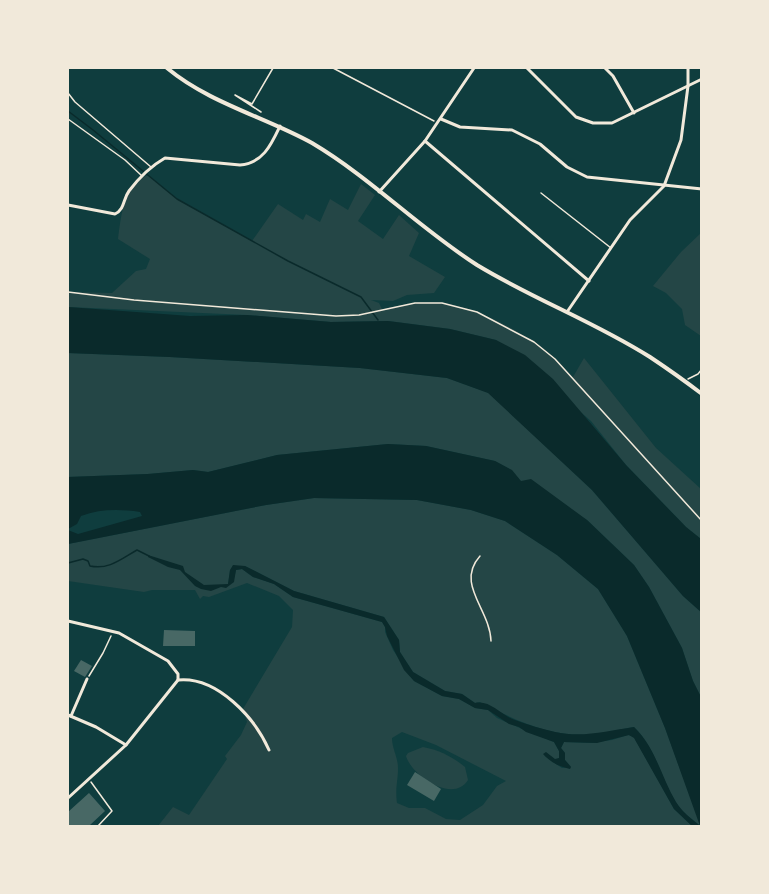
<svg xmlns="http://www.w3.org/2000/svg" width="769" height="894" font-family="'Alegreya Sans',sans-serif">
  <style>
    .green { fill: #244646; fill-rule: evenodd }
    .water { fill: #0a2a2b }
    .lines { fill: none; stroke-linecap: round; stroke-linejoin: round }
    .stream { stroke: #0a2a2b; stroke-width: 1.5 }
    .building { fill: #486865 }
    .path { stroke: #f1e9da; stroke-width: 1.5 }
    .service { stroke: #f1e9da; stroke-width: 1.5 }
    .minor { stroke: #f1e9da; stroke-width: 3 }
    .secondary { stroke: #f1e9da; stroke-width: 4 }
  </style>
  <rect width="100%" height="100%" fill="#0f3d3e"/>
  <!-- green -->
  <g class="green">
    <path d="M148 175 177 199 252 241 278 204 303 220 306 214 320 222 330 199 348 210 361 184 375 195 358 221 383 239 399 215 419 233 409 256 445 277 434 293 407 295 393 301 371 300 379 303 382 309 386 310 387 308C405 305 424 300 442 303 472 306 519 330 543 348 554 356 563 368 573 377L584 358 656 448 701 489V539L686 527 626 465 591 421 496 340 450 329 388 321 331 322 247 315 68 307V292L112 293 136 271 146 269 150 259 118 239C121 218 123 183 148 175Z"/>
    <polygon points="701,233 701,336 685,325 682,309 666,293 653,286 681,252"/>
    <polygon points="68,353 170,357 360,368 447,378 489,393 592,490 683,596 701,612 701,697 693,681 682,648 649,587 634,565 587,520 521,482 511,470 495,461 426,446 388,444 277,455 208,472 193,470 148,474 68,477"/>
    <path d="M314 498 417 500 471 510 505 521 557 555 598 589 627 636 665 728 701 826C693 820 683 813 677 804 661 779 656 748 634 727 621 729 609 733 597 734 555 739 516 721 480 702L475 703 462 694 445 691 413 672 400 652 399 640 384 617 294 591 245 566 230 570 228 584 211 591 233 582 236 570 242 569 253 577 274 584 293 597 382 622 385 627V632L393 650 414 681 442 696 459 699 475 708 488 710 497 718 522 729 554 742 559 751V758L553 762 562 768 571 767 565 760V753L561 748 564 742 591 743 612 740 628 735 634 737 674 809 692 826H158L173 807 189 815 227 759 225 756 241 735 247 722 243 709 292 627 293 610 279 596 247 583 209 597 203 596 200 599 195 590H152L144 592 68 581V544L266 505ZM402 732 436 745 506 781 497 786 483 805 460 820 446 819 425 808H409L397 803C395 788 398 781 398 768 398 757 392 749 392 738Z"/>
    <path d="M423 747C439 750 453 757 465 767L468 780C453 804 412 776 406 756L408 753Z"/>
  </g>
  <!-- water -->
  <g class="water">
    <polygon points="68,307 190,316 247,315 331,322 388,321 450,329 496,340 525,355 553,379 626,465 686,527 701,539 701,612 683,596 592,490 488,393 447,378 360,368 170,357 68,353"/>
    <path d="M388 444 426 446 495 461 512 470 521 481 531 479 587 520 634 565 649 587 682 648 693 681 701 697V826H692L674 809 634 738 629 735 597 743 564 742 561 748 565 753V760L571 767 570 769C560 767 550 762 543 754L546 752 555 759 559 758V751L554 742 526 732 519 727 509 724 488 710 475 708 459 699 442 696 414 681 404 670 387 636 385 627 382 622 293 597 274 584 253 577 242 569 236 570 234 582 226 588 221 587 211 591 201 589 195 586 180 570 168 567 148 557V555L183 566 185 572 204 585 228 584 230 570 233 565 245 566 294 591 384 617 399 640 400 652 413 672 445 691 462 694 475 703C491 700 500 715 515 720 528 725 542 729 555 732 582 738 607 731 634 727 656 748 661 777 676 802 682 812 692 819 700 826L665 728 627 636 598 589 557 555 505 521 471 510 417 500 314 498 266 505 68 544V530L78 534 142 516 140 512C119 509 100 509 81 516L77 524 68 529V477L148 474 193 470 208 472 277 455Z"/>
  </g>
  <g class="lines">
    <!-- stream -->
    <g class="stream">
      <polyline points="68,111 93,130 177,199 288,261 361,297 378,320"/>
      <path d="M68 563 83 559 88 561 90 566C109 570 121 559 137 550L149 556"/>
    </g>
  </g>
  <!-- building -->
  <g class="building">
    <polygon points="164,630 195,631 195,646 163,646"/>
    <polygon points="81,660 92,666 85,677 74,671"/>
    <polygon points="415,772 441,789 434,801 407,785"/>
    <polygon points="89,793 105,811 90,825 91,826 68,826 68,812"/>
  </g>
  <g class="lines">
    <!-- path -->
    <g class="path">
      <polyline points="333,68 434,121"/>
      <polyline points="261,112 235,95 252,104 273,68"/>
      <polyline points="68,292 134,300 336,316 359,315 415,303 442,303 477,312 534,342 555,359 702,521"/>
      <polyline points="688,379 698,374 702,369"/>
      <path d="M480 556C455 584 490 609 491 641"/>
      <polyline points="89,676 103,653 111,636"/>
      <polyline points="91,782 112,811 98,826"/>
    </g>
    <!-- service -->
    <g class="service">
      <polyline points="68,93 75,102 151,167"/>
      <polyline points="68,119 125,160 142,176"/>
      <polyline points="541,193 611,248"/>
    </g>
    <!-- minor -->
    <g class="minor">
      <polyline points="527,68 576,117 593,123 612,123 702,79"/>
      <polyline points="605,68 613,76 634,113"/>
      <polyline points="441,119 460,127 512,130 540,144 567,167 587,177 702,189"/>
      <polyline points="425,141 589,281"/>
      <polyline points="379,192 425,141 474,68"/>
      <path d="M68 205 115 214C125 209 123 199 129 191 138 179 151 166 165 158L240 165C263 163 271 145 280 126"/>
      <polyline points="567,312 630,220 664,186 681,140 688,86 688,68"/>
      <polyline points="68,621 119,633 168,661 178,674 178,680"/>
      <polyline points="68,715 96,727 126,745"/>
      <polyline points="71,716 87,679"/>
      <path d="M68 798 126 745 178 680C217 676 255 718 269 750"/>
    </g>
    <!-- secondary -->
    <path class="secondary" d="M167 68C209 103 265 117 312 143 371 178 419 228 477 265 533 299 595 322 650 357 668 369 685 381 702 394"/>
  </g>
  <!-- border -->
  <rect width="769" height="894" fill="none" stroke="#f1e9da" stroke-width="138"/>
</svg>
